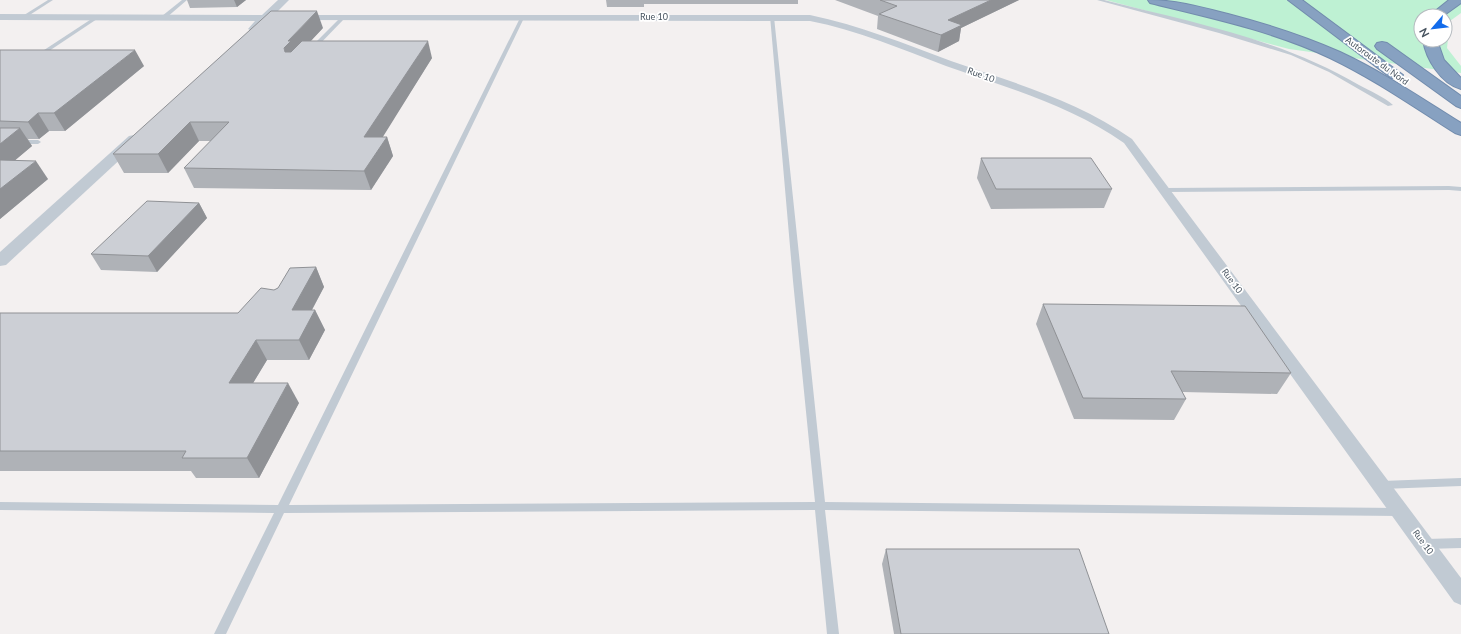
<svg xmlns="http://www.w3.org/2000/svg" width="1461" height="634" font-family="Lato,sans-serif">
  <style>
    .green { fill: #bef1d3; fill-rule: evenodd }
    .lines { fill: none; stroke-linecap: round; stroke-linejoin: round }
    .motorway-casing { stroke: #728cad; stroke-width: 2 }
    .service { fill: #c1cad3; fill-rule: evenodd }
    .minor { fill: #c1cad3; fill-rule: evenodd }
    .tertiary { fill: #c1cad3; fill-rule: evenodd }
    .motorway { fill: #87a1c1; fill-rule: evenodd }
    .wall { fill: #afb2b7 }
    .shaded-wall { fill: #8f9195 }
    .building { fill: #cccfd5; stroke: #8f9195 }
    .labels { text-anchor: middle; stroke-width: 3.5; stroke-linejoin: round; paint-order: stroke }
    .far-street-label { font-size: 9px; fill: #47535f; stroke: #fff }
  </style>
  <rect width="100%" height="100%" fill="#f3f0f0"/>
  <!-- green -->
  <path class="green" d="M1106 0H1461V13L1450 21 1447 48 1461 66V73L1289 49ZM1421 16H1445V40H1421Z"/>
  <g class="lines">
    <!-- motorway casing -->
    <g class="motorway-casing">
      <g id="motorway">
        <path d="M1148 0C1176 0 1201 7 1228 14 1266 24 1304 36 1340 52 1383 72 1421 98 1461 123V135L1455 133C1414 107 1374 79 1330 58 1273 31 1211 18 1150 3Z"/>
        <polygon points="1288,0 1302,0 1403,75 1401,78 1391,78"/>
        <polygon points="1449,0 1461,0 1461,3 1443,16 1429,16"/>
        <path d="M1423 40H1437L1444 60 1461 78V89C1441 84 1426 59 1423 40Z"/>
        <polygon points="1382,42 1387,43 1461,96 1461,108 1456,106 1377,49 1375,46 1377,43"/>
      </g>
    </g>
    <!-- service -->
    <g class="service">
      <polygon points="48,0 53,0 25,18 21,17"/>
      <polygon points="182,0 187,0 166,18 162,18 162,16"/>
      <path d="M1097 0H1104C1191 22 1281 39 1359 85 1370 91 1384 97 1393 105L1388 106 1329 72 1291 55 1219 33Z"/>
      <polygon points="96,16 100,17 40,57 35,56"/>
      <polygon points="770,16 774,17 825,502 1399,508 1403,509 1404,512 1403,515 1399,516 825,510 839,634 827,634 815,510 284,513 226,634 214,634 274,513 0,510 0,502 278,505 520,18 522,17 524,18 289,505 815,502 793,281"/>
      <polygon points="340,18 344,19 314,50 310,50 310,48"/>
      <polygon points="0,140 38,140 41,142 38,144 0,144"/>
      <polygon points="1449,186 1461,187 1461,191 1449,190 1166,192 1163,190 1166,188"/>
      <polygon points="1461,478 1461,486 1382,489 1379,488 1377,485 1379,482 1382,481"/>
      <polygon points="1461,538 1461,548 1426,549 1422,547 1421,544 1422,541 1426,539"/>
    </g>
    <!-- minor -->
    <path class="minor" d="M299 15H810C859 25 905 44 951 61 1014 83 1077 100 1132 139L1461 578V605L1454 602 1124 143C1070 105 1008 88 946 66 901 49 857 30 810 21L296 20V16Z"/>
    <!-- tertiary -->
    <g class="tertiary">
      <polygon points="278,0 289,0 258,31 254,32 248,29 255,21 0,20 0,14 262,15"/>
      <polygon points="134,135 139,136 141,139 139,142 6,265 0,266 0,252 129,136"/>
    </g>
    <!-- motorway -->
    <use href="#motorway" class="motorway"/>
  </g>
  <!-- wall -->
  <g class="wall">
    <polygon points="187,0 246,0 237,7 190,8"/>
    <polygon points="606,0 798,0 798,4 644,4 644,7 607,7"/>
    <polygon points="835,0 1019,0 961,28 959,41 938,52 877,29 878,16"/>
    <polygon points="323,28 310,41 432,58 382,137 387,137 393,156 371,190 194,188 184,168 211,141 199,141 168,173 124,173 113,154"/>
    <polygon points="0,50 144,66 65,131 49,131 39,139 28,139 32,146 14,161 48,179 0,219"/>
    <polygon points="981,158 1112,189 1104,208 991,209 977,178"/>
    <polygon points="199,203 207,218 157,272 101,270 91,254"/>
    <polygon points="316,267 324,287 312,310 315,310 325,330 309,360 267,360 253,383 299,403 259,478 196,478 191,471 0,471 0,313 238,313 274,290"/>
    <polygon points="1043,304 1291,373 1277,394 1182,392 1186,399 1174,420 1074,419 1036,324"/>
    <polygon points="886,549 1109,634 894,634 882,564"/>
  </g>
  <!-- shaded-wall -->
  <g class="shaded-wall">
    <polygon points="234,0 246,0 237,7"/>
    <polygon points="991,0 1019,0 961,28 959,41 938,52 941,35 948,20"/>
    <polygon points="317,11 323,28 297,56 285,52 284,48 288,41"/>
    <polygon points="428,41 432,58 371,156 364,137"/>
    <polygon points="135,50 144,66 65,131 54,113"/>
    <polygon points="38,113 49,131 39,139 28,122"/>
    <polygon points="190,122 199,141 168,173 158,154"/>
    <polygon points="20,128 32,146 0,173 0,144"/>
    <polygon points="387,137 393,156 371,190 364,171"/>
    <polygon points="36,161 48,179 0,219 0,189"/>
    <polygon points="199,203 207,218 157,272 148,256"/>
    <polygon points="316,267 324,287 301,330 292,310"/>
    <polygon points="315,310 325,330 309,360 299,340"/>
    <polygon points="256,340 267,360 241,403 229,383"/>
    <polygon points="288,383 299,403 259,478 247,458"/>
  </g>
  <!-- building -->
  <g class="building">
    <polygon points="880,0 991,0 948,20 962,25 941,35 879,14 897,6"/>
    <polygon points="271,11 317,11 288,41 291,41 284,48 285,52 291,52 302,41 428,41 364,137 387,137 364,171 184,168 229,122 190,122 158,154 113,154"/>
    <polygon points="0,50 135,50 54,113 38,113 28,122 0,121"/>
    <polygon points="0,128 20,128 0,144"/>
    <polygon points="981,158 1091,158 1112,189 996,189"/>
    <polygon points="0,160 36,161 0,189"/>
    <polygon points="147,201 199,203 148,256 91,254"/>
    <polygon points="316,267 292,310 315,310 299,340 256,340 229,383 288,383 247,458 182,458 186,451 0,451 0,313 238,313 261,288 274,290 278,288 290,268"/>
    <polygon points="1043,304 1245,306 1291,373 1171,371 1186,399 1083,398"/>
    <polygon points="886,549 1079,549 1109,634 901,634"/>
  </g>
  <g class="labels">
    <!-- far-street labels -->
    <g class="far-street-label">
      <text x="654" y="20">Rue 10</text>
      <text transform="translate(1377 61) rotate(36)" y="3">Autoroute du Nord</text>
      <text transform="translate(981 75) rotate(20)" y="3">Rue 10</text>
      <text transform="translate(1232 281) rotate(54)" y="3">Rue 10</text>
      <text transform="translate(1423 542) rotate(54)" y="3">Rue 10</text>
    </g>
  </g>
  <!-- north arrow -->
  <g transform="translate(1433 28) rotate(242)"><circle r="19" fill="#ffffff" stroke="#b5babf"/>
  <path d="M0-3L7 15L0 10L-7 15Z" fill="#126beb"/>
  <text y="-6" font-size="11" font-weight="bold" text-anchor="middle" fill="#47535f">N</text>
  </g>
</svg>
